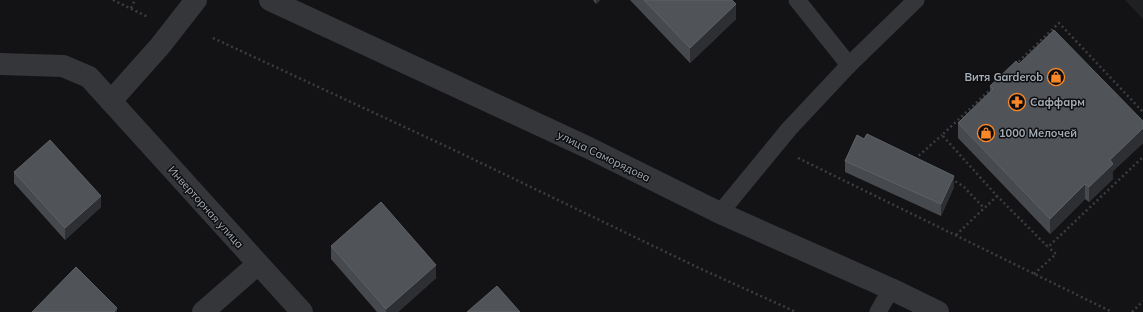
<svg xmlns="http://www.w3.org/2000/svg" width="1143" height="312" font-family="Mulish,sans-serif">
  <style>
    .built { fill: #1f2022 }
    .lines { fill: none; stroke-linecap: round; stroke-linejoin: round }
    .path { stroke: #3a3d41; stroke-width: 2.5; stroke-dasharray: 2 3; stroke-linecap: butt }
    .service { stroke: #34363a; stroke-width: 17 }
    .minor { stroke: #34363a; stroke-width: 22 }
    .tertiary { stroke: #34363a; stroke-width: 22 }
    .wall { fill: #46494d }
    .shaded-wall { fill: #2d2f32 }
    .building { fill: #505458; stroke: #5d6267 }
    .labels { text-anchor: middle; stroke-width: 3; stroke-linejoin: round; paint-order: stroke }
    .poi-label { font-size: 11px; font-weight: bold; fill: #a4adb6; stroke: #0e0e10; text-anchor: start }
    .street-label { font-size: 11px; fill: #a4adb6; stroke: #0e0e10 }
  </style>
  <rect width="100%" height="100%" fill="#131315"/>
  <!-- built -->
  <polygon class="built" points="1125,0 1143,0 1143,19"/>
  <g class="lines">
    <!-- path -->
    <g class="path">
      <polyline points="113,0 148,17"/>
      <polyline points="131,8 135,0"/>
      <polyline points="213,38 454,150 699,268 796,312"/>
      <polyline points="1015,65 1059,23 1143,112"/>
      <polyline points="992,88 942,135 997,196 1048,247 1143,157"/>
      <polyline points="798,158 1112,312"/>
      <polyline points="915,159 942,135"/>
      <polyline points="951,179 963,186 984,208"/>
      <polyline points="956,235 997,196"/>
      <polyline points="1034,274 1056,254 1048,247"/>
      <polyline points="1132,312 1143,301"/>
    </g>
    <!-- service -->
    <g class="service">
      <polyline points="797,0 849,65"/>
      <polyline points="720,213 789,129 849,65 916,0"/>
      <polyline points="878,312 891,289"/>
    </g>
    <!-- minor -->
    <g class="minor">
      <polyline points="0,64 63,66 89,77 302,312"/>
      <polyline points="111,101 160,46 196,0"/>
      <polyline points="203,312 258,264"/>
    </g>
    <!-- tertiary -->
    <polyline class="tertiary" points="270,0 589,148 720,213 891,289 938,312"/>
  </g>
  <!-- wall -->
  <g class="wall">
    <polygon points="593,0 600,0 596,4"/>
    <polygon points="630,0 732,0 736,19 690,63"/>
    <polygon points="1019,64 1143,121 1143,143 1113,171 1113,179 1089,202 1085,199 1050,234 958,138 958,123 990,92 990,86"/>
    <polygon points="845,161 954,187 941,216 845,172"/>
    <polygon points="14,172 101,207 65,240 14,183"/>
    <polygon points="331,246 436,278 398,312 377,312 331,259"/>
  </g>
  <!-- shaded-wall -->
  <g class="shaded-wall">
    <polygon points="596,0 600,0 596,4"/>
    <polygon points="736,4 736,19 690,63 690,48"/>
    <polygon points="1143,128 1143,143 1113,171 1113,179 1089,202 1089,187 1110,160"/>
    <polygon points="954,176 954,187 941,216 941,204"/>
    <polygon points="1085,184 1085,199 1050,234 1050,219"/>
    <polygon points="101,196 101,207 65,240 65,228"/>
    <polygon points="436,265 436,278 398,312 386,312 386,309"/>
    <polygon points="117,308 117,312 114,312"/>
  </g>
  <!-- building -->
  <g class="building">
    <polygon points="644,0 732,0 736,4 690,48"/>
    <polygon points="1054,30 1143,121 1143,128 1110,160 1113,164 1089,187 1085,184 1050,219 958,123 993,89 990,86 1016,61 1019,64"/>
    <polygon points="867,134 954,176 941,204 845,161 857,135 864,139"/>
    <polygon points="50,140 101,196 65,228 14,172"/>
    <polygon points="381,202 436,265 386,309 331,246"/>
    <polygon points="76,267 117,308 114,312 32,312"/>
    <polygon points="497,286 520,312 467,312"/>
  </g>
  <!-- icons -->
  <defs>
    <g id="shop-ring" transform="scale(0.9)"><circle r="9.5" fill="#0e0e10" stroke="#fa8826" stroke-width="1.5"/><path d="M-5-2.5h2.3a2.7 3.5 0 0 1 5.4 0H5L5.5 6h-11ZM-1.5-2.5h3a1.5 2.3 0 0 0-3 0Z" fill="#fa8826"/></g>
    <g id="pharmacy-ring" transform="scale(0.9)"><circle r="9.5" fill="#0e0e10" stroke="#fa8826" stroke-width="1.5"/><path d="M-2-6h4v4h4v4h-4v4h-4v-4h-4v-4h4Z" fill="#fa8826"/></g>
  </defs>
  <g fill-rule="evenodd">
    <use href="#shop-ring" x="1056" y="77"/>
    <use href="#pharmacy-ring" x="1017" y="102"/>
    <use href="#shop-ring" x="986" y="133"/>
  </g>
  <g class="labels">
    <!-- poi labels -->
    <g class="poi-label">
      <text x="1043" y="81" text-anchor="end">Витя Garderob</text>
      <text x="1030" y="106">Саффарм</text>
      <text x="999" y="137">1000 Мелочей</text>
    </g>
    <!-- street labels -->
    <g class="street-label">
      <text transform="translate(604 156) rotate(26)" y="4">улица Саморядова</text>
      <text transform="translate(206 207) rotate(48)" y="4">Инверторная улица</text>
    </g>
  </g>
</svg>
